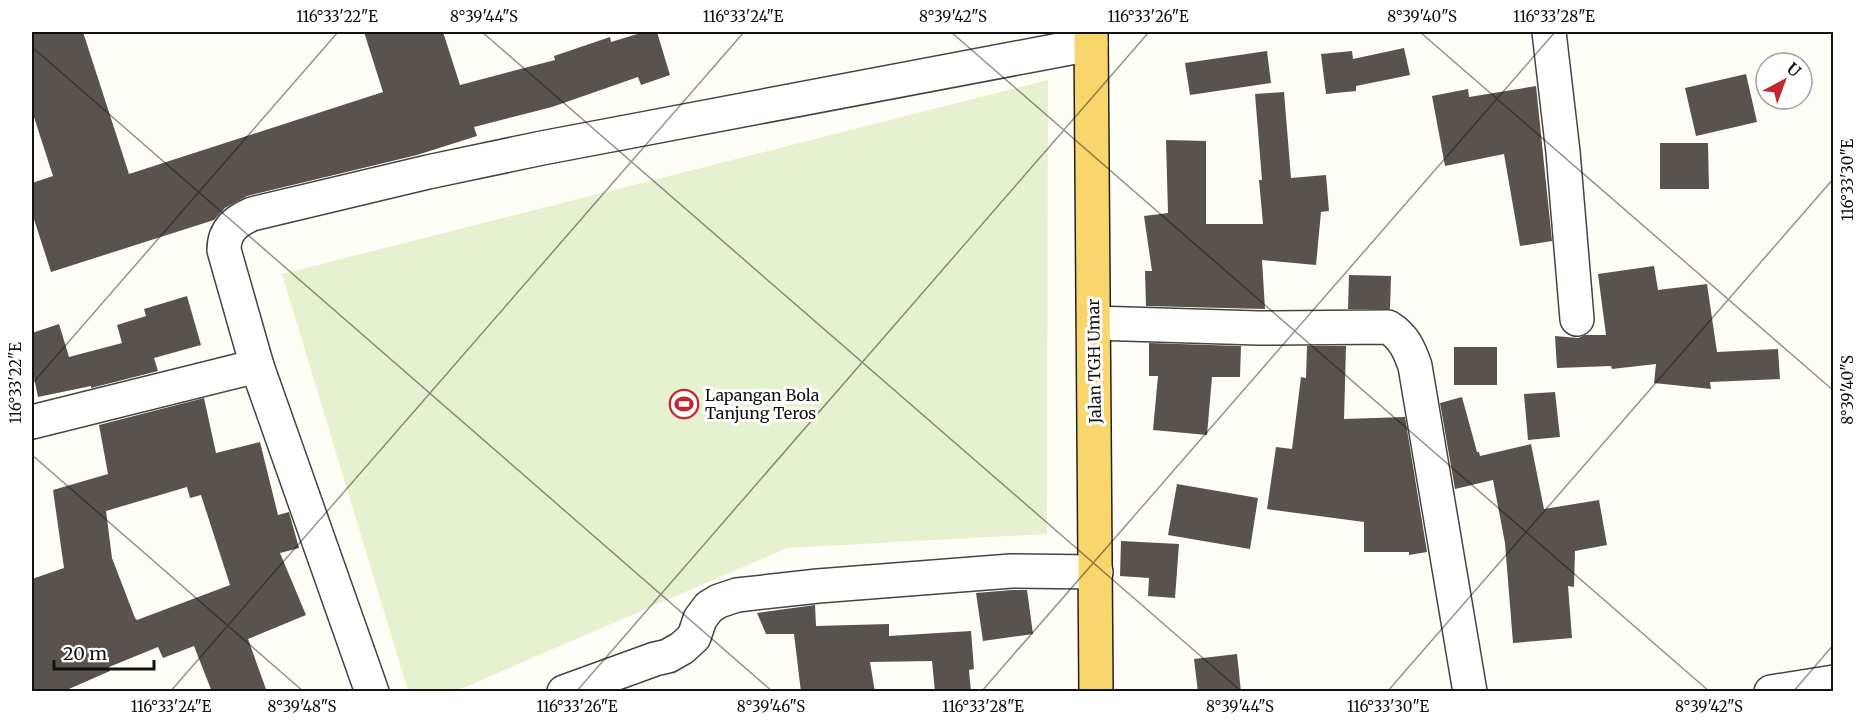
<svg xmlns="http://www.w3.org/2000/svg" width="1865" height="723" font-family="Merriweather,serif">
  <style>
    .pitch { fill: #e6f2cf }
    .building { fill: #5a524d; fill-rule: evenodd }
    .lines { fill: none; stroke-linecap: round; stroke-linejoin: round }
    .street-casing { stroke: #444; stroke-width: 36 }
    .primary-casing { stroke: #222; stroke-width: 36 }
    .street { stroke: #fff; stroke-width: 33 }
    .primary { stroke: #f9d66b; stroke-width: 33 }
    .ticks { fill: none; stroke: #111; stroke-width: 1.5; stroke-opacity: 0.45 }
    .labels { text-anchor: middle; stroke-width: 6; stroke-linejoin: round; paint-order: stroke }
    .street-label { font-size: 16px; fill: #111; stroke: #fff }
    .poi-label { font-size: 16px; fill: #111; stroke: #fff; text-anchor: start }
    .neatline { fill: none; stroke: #111; stroke-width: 2 }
    .ticks-label { font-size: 15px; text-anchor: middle; fill: #111 }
  </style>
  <rect width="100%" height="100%" fill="#fffdf5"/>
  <!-- pitch -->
  <polygon class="pitch" points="1048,80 1047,534 787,548 456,691 408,691 282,274"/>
  <!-- building -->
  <g class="building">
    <polygon points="32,32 83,32 129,174 383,92 364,32 443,32 460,85 555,60 554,56 610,37 611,42 644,32 657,32 670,75 641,85 638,77 552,107 474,127 477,136 417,155 247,196 225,208 214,220 51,272 32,213 32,183 53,176 32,111"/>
    <polygon points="1404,48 1410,75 1356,86 1356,91 1326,94 1321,54 1352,51 1353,59"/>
    <polygon points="1267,51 1271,83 1190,95 1185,63"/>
    <polygon points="1746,74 1757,122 1696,136 1685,88"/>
    <polygon points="1536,86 1552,241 1520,246 1504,154 1445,166 1432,96 1468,89 1469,97"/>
    <polygon points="1284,92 1291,178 1326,175 1329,211 1321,212 1316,265 1262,260 1265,309 1146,306 1145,271 1152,271 1144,216 1168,213 1166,140 1206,141 1206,224 1263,224 1259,180 1262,180 1255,94"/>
    <polygon points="1660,143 1708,143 1709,189 1660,189"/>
    <polygon points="1654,266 1658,290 1707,284 1717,352 1778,349 1780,379 1710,382 1711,389 1654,383 1656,364 1612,369 1611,366 1557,368 1555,336 1578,338 1585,335 1606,335 1598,274"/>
    <polygon points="1349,275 1391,276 1390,309 1348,309"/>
    <polygon points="187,296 201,345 154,358 158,371 91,388 91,386 38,397 32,368 32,333 59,324 69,357 122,343 117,325 146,316 144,309"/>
    <polygon points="1149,343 1241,346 1240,377 1212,377 1207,435 1153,430 1158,376 1149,376"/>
    <polygon points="1307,346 1346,346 1344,419 1405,417 1427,552 1409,555 1409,552 1364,552 1364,522 1267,509 1276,447 1292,449 1301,377 1306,378"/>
    <rect x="1454" y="347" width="43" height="38"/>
    <polygon points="1555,392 1560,437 1528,440 1524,394"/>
    <polygon points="1462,397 1477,452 1479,452 1480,456 1531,444 1544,509 1599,500 1607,545 1575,551 1574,587 1568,586 1572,638 1513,643 1505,543 1493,480 1455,489 1440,403"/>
    <path d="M204 398 216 453 260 442 278 515 289 512 299 548 280 553 306 615 248 639 267 692H212L194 646 163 658 158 647 109 667 110 671 62 692H32V579L64 568 53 490 108 474 99 425ZM187 487 190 498 201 495 230 585 137 620 135 618 112 558 106 511Z"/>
    <polygon points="1177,484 1258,498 1250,549 1168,535"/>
    <polygon points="1121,541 1179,544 1175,598 1148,596 1149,578 1120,576"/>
    <polygon points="1012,590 1027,590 1033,634 983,641 976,593"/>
    <polygon points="815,605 816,626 889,624 889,636 971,631 974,669 969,670 971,692 935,692 932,661 870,662 875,692 801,692 794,634 766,634 757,613"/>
    <polygon points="1237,654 1241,692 1198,692 1194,659"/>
  </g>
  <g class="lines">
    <!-- street casing -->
    <g class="street-casing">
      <g id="street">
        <polyline points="1549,32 1563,152 1577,319"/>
        <path d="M1094 323 1258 328 1388 327C1404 337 1409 349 1415 366L1470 692"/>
        <polyline points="32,422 257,366"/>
        <path d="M372 692 257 366 224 250C224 230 236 221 252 214L428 172 542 148 1091 44"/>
        <polyline points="564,692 655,659 668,656 682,648 694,637 700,619 709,607 719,601 737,595 818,586 1011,571 1096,572"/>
        <polyline points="1771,692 1834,682"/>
      </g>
    </g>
    <!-- primary casing -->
    <g class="primary-casing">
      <polyline id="primary" points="1091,32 1096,692"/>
    </g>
    <!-- street -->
    <use href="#street" class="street"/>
    <!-- primary -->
    <use href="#primary" class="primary"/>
  </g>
  <!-- ticks -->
  <path class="ticks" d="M482 32 1242 692M951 32 1710 692M1420 32 1834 391M32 47 773 692M32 384 338 32M32 455 304 692M170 692 744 32M576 692 1149 32M981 692 1555 32M1387 692 1834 178M1793 692 1834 644"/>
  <!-- icons -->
  <defs>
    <g id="stadium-ring" transform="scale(1.5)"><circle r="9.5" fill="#fff" stroke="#c4262e" stroke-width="1.5"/><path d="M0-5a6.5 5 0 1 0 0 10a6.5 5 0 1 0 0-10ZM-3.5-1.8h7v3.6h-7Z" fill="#c4262e"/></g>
  </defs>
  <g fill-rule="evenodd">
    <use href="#stadium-ring" x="684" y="404"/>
  </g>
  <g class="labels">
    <!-- street labels -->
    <g class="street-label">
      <text transform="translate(1094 361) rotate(-91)" y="6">Jalan TGH Umar</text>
    </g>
    <!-- poi labels -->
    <g class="poi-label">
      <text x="705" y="401">Lapangan Bola<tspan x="705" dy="18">Tanjung Teros</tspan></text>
    </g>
  </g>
  <!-- border -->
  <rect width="1865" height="723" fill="none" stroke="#ffffff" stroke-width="66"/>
  <!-- north arrow -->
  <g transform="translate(1784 81) rotate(41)"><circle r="28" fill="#ffffff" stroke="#a0a0a0" stroke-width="1.5"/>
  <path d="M0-4.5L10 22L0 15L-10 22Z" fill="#c4262e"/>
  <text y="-9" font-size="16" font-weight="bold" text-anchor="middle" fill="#111111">U</text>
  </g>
  <!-- scale -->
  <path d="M54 660v9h100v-9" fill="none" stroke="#111111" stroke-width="3"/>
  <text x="63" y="660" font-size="18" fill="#111111" stroke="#ffffff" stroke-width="4.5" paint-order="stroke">20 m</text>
  <rect x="33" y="33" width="1799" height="657" class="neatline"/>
  <g class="ticks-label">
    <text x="337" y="22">116°33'22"E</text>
    <text x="484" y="22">8°39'44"S</text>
    <text x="743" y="22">116°33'24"E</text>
    <text x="953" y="22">8°39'42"S</text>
    <text x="1148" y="22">116°33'26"E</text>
    <text x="1422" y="22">8°39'40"S</text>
    <text x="1554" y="22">116°33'28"E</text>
    <text transform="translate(1848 180) rotate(-90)" y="5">116°33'30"E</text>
    <text transform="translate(16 383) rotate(-90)" y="5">116°33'22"E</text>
    <text transform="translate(1848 390) rotate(-90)" y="5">8°39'40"S</text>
    <text x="171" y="712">116°33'24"E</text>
    <text x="302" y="712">8°39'48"S</text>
    <text x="577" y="712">116°33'26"E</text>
    <text x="771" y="712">8°39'46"S</text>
    <text x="983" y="712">116°33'28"E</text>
    <text x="1240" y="712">8°39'44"S</text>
    <text x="1388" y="712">116°33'30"E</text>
    <text x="1709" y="712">8°39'42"S</text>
  </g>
</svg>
